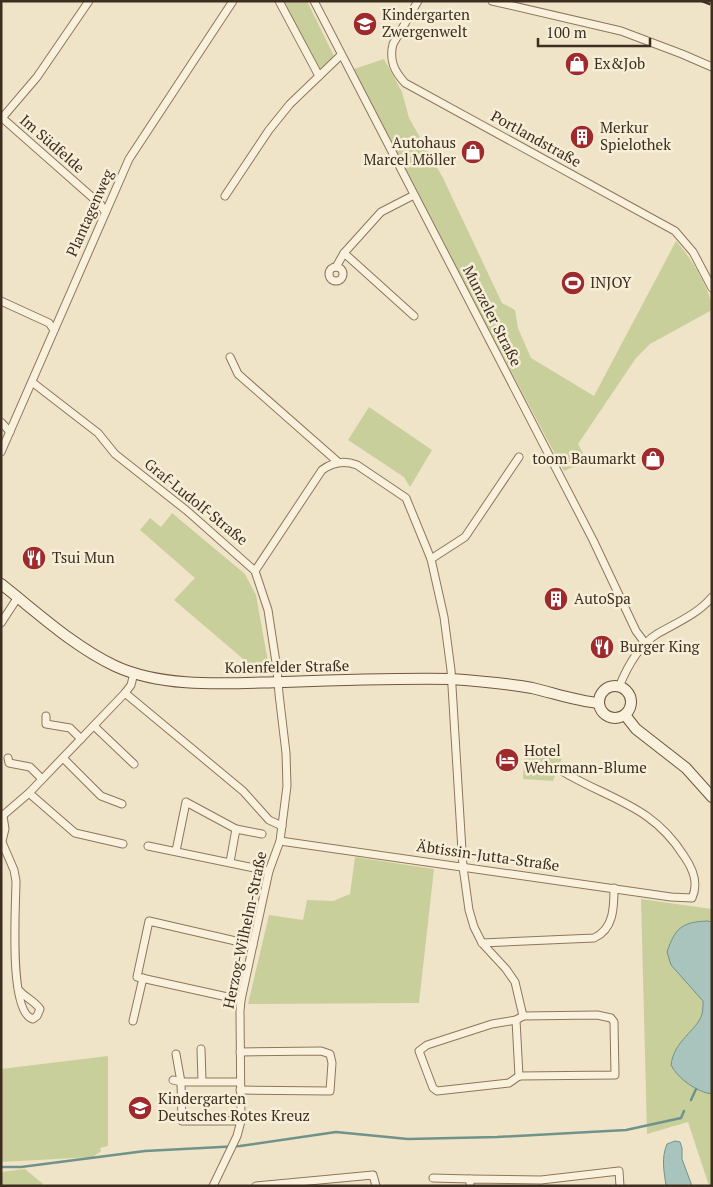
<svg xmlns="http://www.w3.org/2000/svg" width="713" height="1187" font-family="'PT Serif',serif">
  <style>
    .green { fill: #c9cf9b }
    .water { fill: #a9c4bc; stroke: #6f938a }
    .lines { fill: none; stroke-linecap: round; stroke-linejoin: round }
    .stream { stroke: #6f938a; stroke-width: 2.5 }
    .minor-casing { stroke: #8d765c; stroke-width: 9 }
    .secondary-casing { stroke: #6f573f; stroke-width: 12 }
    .minor { stroke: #faf1dc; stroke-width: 7 }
    .secondary { stroke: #faf1dc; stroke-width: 10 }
    .rail { stroke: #3d2e20; stroke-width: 2.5; stroke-dasharray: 9 9; stroke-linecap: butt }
    .labels { text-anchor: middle; stroke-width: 5; stroke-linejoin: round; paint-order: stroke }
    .poi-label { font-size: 15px; fill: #3d2e20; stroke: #f7eed8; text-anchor: start }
    .street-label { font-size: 15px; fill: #3d2e20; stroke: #f7eed8 }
  </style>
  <rect width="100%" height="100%" fill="#f0e4c8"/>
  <!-- green -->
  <g class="green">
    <polygon points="284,1 307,1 334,56 319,70"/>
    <path d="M384 59 402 92 409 118 443 178 502 303 515 310 518 328 531 358 594 396 676 241C690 256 712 291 712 310L650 344 636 358 578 444 587 461 564 471 351 70Z"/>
    <polygon points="369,407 432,450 410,487 404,477 348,440"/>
    <polygon points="172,513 245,574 256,595 268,662 261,669 256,670 174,600 195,578 140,530 150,518 161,527"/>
    <polygon points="525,743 562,758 553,781 523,779"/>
    <polygon points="355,857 434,869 419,1003 248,1004 269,915 303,920 307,900 333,901 350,894"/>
    <polygon points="641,899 712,909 712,1186 709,1186 688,1122 647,1134"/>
    <polygon points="108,1056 108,1146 100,1148 101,1151 93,1157 1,1162 1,1069"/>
    <polygon points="25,1169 43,1184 41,1186 1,1186 1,1172"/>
  </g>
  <!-- water -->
  <g class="water">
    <path d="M707 921 712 922V1094C697 1092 678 1079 671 1065 674 1040 697 1031 702 1014 703 1010 703 1005 703 1001L671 965 667 952C675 928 682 922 707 921Z"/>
    <path d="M675 1141 680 1142 682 1148V1159L692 1186H666C664 1170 661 1159 667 1144Z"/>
  </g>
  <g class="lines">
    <!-- stream -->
    <g class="stream">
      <polyline points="691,1100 696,1089"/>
      <polyline points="1,1167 21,1167 145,1151 240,1146 336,1132 408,1139 497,1137 626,1130 681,1118 684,1111"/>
    </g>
    <!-- minor casing -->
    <g class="minor-casing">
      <g id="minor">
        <polyline points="279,1 319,76"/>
        <polyline points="314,1 593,540 636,631 645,643"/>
        <path d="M418 1 393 44C389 60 394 71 405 83L675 231 693 252 712 288"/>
        <polyline points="492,1 621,31 682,54 712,67"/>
        <polyline points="1,117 101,205 105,212"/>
        <polyline points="2,118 37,77 89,1"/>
        <polyline points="225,196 269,130 290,104 341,55"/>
        <polyline points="344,253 414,316"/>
        <circle cx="336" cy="274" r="7"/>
        <polyline points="336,267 344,253 381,212 414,195"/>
        <polyline points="1,301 49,323 54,330"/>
        <polyline points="230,357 238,374 338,462"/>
        <polyline points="32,382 98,433 115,454 186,510 255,571 268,610 277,669 279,694 286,753 287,786 280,841 269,871 241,1000 240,1011 241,1121 237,1136 213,1186"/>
        <polyline points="1,422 10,432"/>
        <polyline points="1,452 129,159 233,1"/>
        <polyline points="431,559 465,537 519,457"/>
        <path d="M255 571 322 470C333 462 344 460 357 465L406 498 431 559 444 617 451 670 463 867 469 910 474 927 482 943 506 969 515 982 523 1016 516 1020 519 1076"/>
        <polyline points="1,623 18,597"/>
        <path d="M619 687C627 667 638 646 657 634 676 623 698 614 712 597"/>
        <polyline points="125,693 243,791 269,820 282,826"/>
        <polyline points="46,716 46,724 70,728 81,739"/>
        <polyline points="94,726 134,764"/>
        <polyline points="8,758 9,763 30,767 42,779"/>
        <polyline points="63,758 101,796 122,804"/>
        <polyline points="29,793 75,833 123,844"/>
        <polyline points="1,817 29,793 125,693 131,685 134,673"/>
        <polyline points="236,829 262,834"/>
        <path d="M1 840 14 870 16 881C16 904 8 1013 33 1019L37 1016 40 1009C35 1001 24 997 18 989"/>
        <polyline points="2,841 5,829 3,816"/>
        <path d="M280 841 671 897 692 898C699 883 693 869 684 856 651 804 609 800 560 770"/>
        <polyline points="148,846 269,871"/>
        <polyline points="176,851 186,802 236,829 230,862"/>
        <path d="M482 943 594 938C614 929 614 907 614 888"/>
        <polyline points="241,1000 137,977 149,921 253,945"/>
        <polyline points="516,1020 492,1024 427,1045 419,1051 433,1088 437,1091 509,1083 519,1076"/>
        <polyline points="133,1021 143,978"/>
        <polyline points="201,1049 202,1081"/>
        <polyline points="240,1052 321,1051 330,1054 332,1063 330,1091 240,1090"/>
        <polyline points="176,1054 181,1082 182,1121 241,1121"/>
        <polyline points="519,1076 615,1075 614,1022 611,1018 597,1015 523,1016"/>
        <polyline points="173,1080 181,1082 240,1082"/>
        <polyline points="433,1178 470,1179"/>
        <polyline points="256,1186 373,1175 376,1186"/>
        <polyline points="470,1186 470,1179 541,1180 619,1171 620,1186"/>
      </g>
    </g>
    <!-- secondary casing -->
    <g class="secondary-casing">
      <g id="secondary">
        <path d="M1 584C38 613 73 646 115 666 165 689 231 683 284 682 340 680 396 678 451 679 478 681 505 683 532 688 554 693 576 701 599 703"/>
        <circle cx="615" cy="702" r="16"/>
        <polyline points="625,715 636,729 686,768 712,797"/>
      </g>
    </g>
    <!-- minor -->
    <use href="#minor" class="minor"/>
    <!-- secondary -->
    <use href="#secondary" class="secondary"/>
    <!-- rail -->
    <polyline class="rail" points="702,1 712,5"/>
  </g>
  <!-- icons -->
  <defs>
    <g id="school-disc" transform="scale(1.25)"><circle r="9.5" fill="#9e2a2b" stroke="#f7eed8"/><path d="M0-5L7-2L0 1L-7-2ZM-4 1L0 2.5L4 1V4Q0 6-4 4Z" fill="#fff"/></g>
    <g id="shop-disc" transform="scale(1.25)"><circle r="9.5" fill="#9e2a2b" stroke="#f7eed8"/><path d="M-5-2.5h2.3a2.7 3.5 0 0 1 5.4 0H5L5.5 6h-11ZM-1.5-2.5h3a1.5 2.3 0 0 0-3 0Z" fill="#fff"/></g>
    <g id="building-disc" transform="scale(1.25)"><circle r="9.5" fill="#9e2a2b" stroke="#f7eed8"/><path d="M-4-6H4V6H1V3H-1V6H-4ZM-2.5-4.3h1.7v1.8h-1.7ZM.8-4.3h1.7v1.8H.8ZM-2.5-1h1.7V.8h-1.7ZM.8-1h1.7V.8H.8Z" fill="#fff"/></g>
    <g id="stadium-disc" transform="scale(1.25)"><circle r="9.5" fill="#9e2a2b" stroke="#f7eed8"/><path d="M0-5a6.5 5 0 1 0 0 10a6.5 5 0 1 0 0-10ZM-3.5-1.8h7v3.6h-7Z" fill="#fff"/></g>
    <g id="restaurant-disc" transform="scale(1.25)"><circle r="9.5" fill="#9e2a2b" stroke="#f7eed8"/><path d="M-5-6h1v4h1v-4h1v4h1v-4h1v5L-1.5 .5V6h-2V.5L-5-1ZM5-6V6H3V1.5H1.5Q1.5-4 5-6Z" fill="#fff"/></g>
    <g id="hotel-disc" transform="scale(1.25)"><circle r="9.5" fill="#9e2a2b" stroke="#f7eed8"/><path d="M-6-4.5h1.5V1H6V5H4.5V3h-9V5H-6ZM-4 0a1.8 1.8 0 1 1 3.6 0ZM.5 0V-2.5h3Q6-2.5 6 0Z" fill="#fff"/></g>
  </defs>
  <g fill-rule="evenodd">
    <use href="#school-disc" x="365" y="24"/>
    <use href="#shop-disc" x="577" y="64"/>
    <use href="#building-disc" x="582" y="137"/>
    <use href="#shop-disc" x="473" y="152"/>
    <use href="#stadium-disc" x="573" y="283"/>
    <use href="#shop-disc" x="653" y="459"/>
    <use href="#restaurant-disc" x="34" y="558"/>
    <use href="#building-disc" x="556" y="599"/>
    <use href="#restaurant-disc" x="602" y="647"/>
    <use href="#hotel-disc" x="507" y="760"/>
    <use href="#school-disc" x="140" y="1108"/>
  </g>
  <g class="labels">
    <!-- poi labels -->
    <g class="poi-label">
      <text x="382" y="20">Kindergarten<tspan x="382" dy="17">Zwergenwelt</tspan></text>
      <text x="594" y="69">Ex&amp;Job</text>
      <text x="600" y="133">Merkur<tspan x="600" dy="17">Spielothek</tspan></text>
      <text x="456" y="148" text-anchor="end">Autohaus<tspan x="456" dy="17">Marcel Möller</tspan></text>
      <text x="590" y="288">INJOY</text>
      <text x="636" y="464" text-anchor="end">toom Baumarkt</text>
      <text x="52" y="563">Tsui Mun</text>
      <text x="574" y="604">AutoSpa</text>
      <text x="620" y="652">Burger King</text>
      <text x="524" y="756">Hotel<tspan x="524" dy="17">Wehrmann-Blume</tspan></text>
      <text x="158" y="1104">Kindergarten<tspan x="158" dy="17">Deutsches Rotes Kreuz</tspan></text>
    </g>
    <!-- street labels -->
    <g class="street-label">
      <text transform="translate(536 139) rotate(29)" y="5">Portlandstraße</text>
      <text transform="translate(52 144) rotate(41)" y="5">Im Südfelde</text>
      <text transform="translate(90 213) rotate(-66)" y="5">Plantagenweg</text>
      <text transform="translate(492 316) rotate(63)" y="5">Munzeler Straße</text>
      <text transform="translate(196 502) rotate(39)" y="5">Graf-Ludolf-Straße</text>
      <text transform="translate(287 667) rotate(-1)" y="5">Kolenfelder Straße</text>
      <text transform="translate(488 856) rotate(8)" y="5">Äbtissin-Jutta-Straße</text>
      <text transform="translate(245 930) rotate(-78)" y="5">Herzog-Wilhelm-Straße</text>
    </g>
  </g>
  <!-- border -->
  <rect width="713" height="1187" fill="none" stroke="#3d2e20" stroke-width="5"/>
  <!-- scale -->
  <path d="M538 38v8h112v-8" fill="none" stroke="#3d2e20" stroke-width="2.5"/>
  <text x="546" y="38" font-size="15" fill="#3d2e20" stroke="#f7eed8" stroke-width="4" paint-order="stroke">100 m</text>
</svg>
